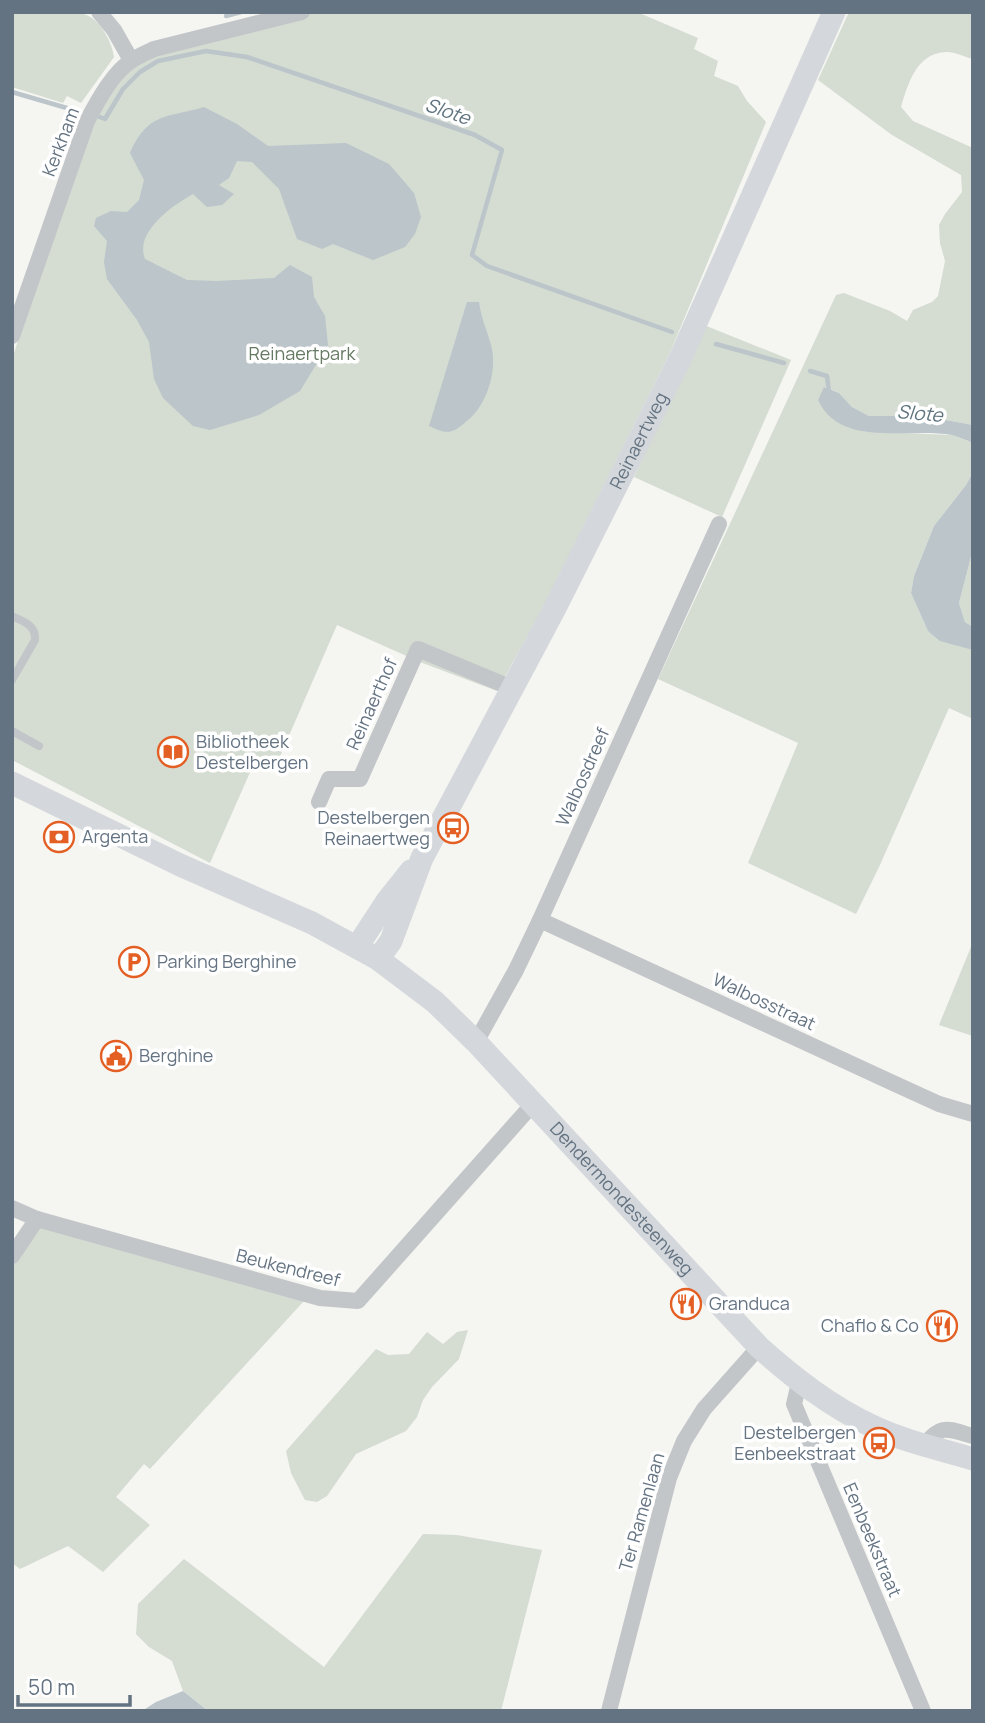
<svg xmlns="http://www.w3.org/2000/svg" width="985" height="1723" font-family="Manrope,sans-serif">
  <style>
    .green { fill: #d5dcd2 }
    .water { fill: #bbc5ca }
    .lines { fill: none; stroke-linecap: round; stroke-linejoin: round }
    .stream { stroke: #bbc5ca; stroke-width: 4.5 }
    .lane { stroke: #c2c6c9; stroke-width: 8 }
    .street { stroke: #c2c6c9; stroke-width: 16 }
    .secondary { stroke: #d4d8dc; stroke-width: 23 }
    .labels { text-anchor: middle; stroke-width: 7; stroke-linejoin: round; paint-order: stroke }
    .street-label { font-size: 18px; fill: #647382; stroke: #fff }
    .park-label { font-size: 18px; fill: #667a63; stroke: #fff }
    .poi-label { font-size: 18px; fill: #647382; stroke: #fff; text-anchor: start }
    .water-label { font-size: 19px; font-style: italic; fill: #5f747f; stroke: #fff }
  </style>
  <rect width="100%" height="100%" fill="#f5f5f1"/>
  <!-- green -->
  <g class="green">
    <path d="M12 12C32 12 66 8 84 14 100 19 112 42 114 57L81 103 67 96 63 103 12 87Z"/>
    <polygon points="313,12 637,12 698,38 694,49 718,61 714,76 738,86 747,101 766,122 669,355 545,604 497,691 420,662 337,625 275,768 255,761 210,863 12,760 12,359 91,121 136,61 217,37"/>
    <path d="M849 12H973V59C965 57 953 51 945 52 916 54 908 84 901 107L913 121 973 148V425L924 416H869L852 407 839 393 825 387 818 400 877 432 953 435 973 443V472L966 485 934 526 914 576 911 593 928 631 973 650V719L949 708 880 865 856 914 748 863 798 743 658 679 836 295 844 293 890 311 907 321 913 310 932 302 938 296 945 261 940 243 939 225 945 214 962 192 961 175 892 135 818 80Z"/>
    <polygon points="704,325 791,360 722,517 634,477"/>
    <polygon points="973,549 973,627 965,622 959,603"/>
    <polygon points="973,942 973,1036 939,1025"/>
    <polygon points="41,1227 304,1301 150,1469 144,1464 116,1497 150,1525 103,1572 68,1546 20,1569 12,1563 12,1266"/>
    <polygon points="468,1330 459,1359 432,1387 423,1400 417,1417 406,1431 356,1454 327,1496 317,1502 305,1500 291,1473 286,1451 376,1349 388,1355 409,1354 427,1332 443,1344 457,1332"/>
    <polygon points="423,1534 457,1535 542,1550 501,1711 208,1711 183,1691 172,1661 149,1647 136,1634 138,1604 184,1559 324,1667"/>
  </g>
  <!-- water -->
  <g class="water">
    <path d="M204 107 237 124 268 146 346 143 389 164 414 193 421 217 415 234 405 247 373 260 333 244 322 249 297 239 279 189 252 162 237 161 229 178 219 185 234 194 222 205 207 207 193 194C173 205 134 232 145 259L187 280 216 281 274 278 290 265 312 277 314 297 325 316 328 345 300 391 259 415 210 430 193 426 163 398 154 379 149 342 137 320 107 279 104 262 107 241 94 226 96 218 111 211 127 212 139 200 144 180 130 153C148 112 167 118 204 107Z"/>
    <path d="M467 302H479C481 318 487 330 491 345 498 369 487 405 468 420 452 434 448 435 429 426Z"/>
    <path d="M824 387 839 393 852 407 869 416H924L973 425V443C966 440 959 437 952 435 910 427 841 449 818 400Z"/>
    <polygon points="973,472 973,549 959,603 965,622 973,627 973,650 940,641 928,631 911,593 914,576 934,526 966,485"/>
    <polygon points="183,1691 208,1711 142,1711 156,1702"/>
  </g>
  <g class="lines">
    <!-- stream -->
    <g class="stream">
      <polyline points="226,16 241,12"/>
      <polyline points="12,92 77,111"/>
      <polyline points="97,116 105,119 123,89 140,72 158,61 206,51 247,57 475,135 502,150 472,255 487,266 672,332"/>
      <polyline points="716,344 784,363"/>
      <polyline points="810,371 827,376 829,392"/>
    </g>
    <!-- lane -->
    <g class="lane">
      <path d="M12 616C24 622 36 625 35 640L12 680"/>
      <polyline points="12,731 39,746"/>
    </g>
    <!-- street -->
    <g class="street">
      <polyline points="99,12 114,30 131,60"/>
      <path d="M12 336 87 121C97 102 114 70 134 59 140 55 148 52 154 49L302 12"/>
      <polyline points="319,802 329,779 360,779 418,649 512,688"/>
      <polyline points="540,920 893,1083 939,1104 973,1114"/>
      <polyline points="476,1042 516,970 540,920 719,524"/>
      <polyline points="12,1208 37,1219 320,1298 358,1301 533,1104"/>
      <polyline points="12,1256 37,1219"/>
      <polyline points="799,1383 794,1404 923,1711"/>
      <path d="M925 1445C941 1422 950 1430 973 1436"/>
      <polyline points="609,1711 669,1478 684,1441 704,1409 759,1347"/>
    </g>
    <!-- secondary -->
    <g class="secondary">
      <path id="s1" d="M12 783 180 865 312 923 378 959 435 1002 476 1042 759 1347C795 1379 831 1407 874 1427 906 1442 940 1449 973 1459"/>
      <polyline points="357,947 387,901 411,871"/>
      <path id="s2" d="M378 959 391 941 422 858 555 608 679 361 834 12"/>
    </g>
  </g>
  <!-- icons -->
  <defs>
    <g id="library-ring" transform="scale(1.575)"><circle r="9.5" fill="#fff" stroke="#e35f23" stroke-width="1.5"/><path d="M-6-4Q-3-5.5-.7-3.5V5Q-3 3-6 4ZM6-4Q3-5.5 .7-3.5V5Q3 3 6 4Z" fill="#e35f23"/></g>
    <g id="bus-ring" transform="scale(1.575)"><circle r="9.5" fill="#fff" stroke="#e35f23" stroke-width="1.5"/><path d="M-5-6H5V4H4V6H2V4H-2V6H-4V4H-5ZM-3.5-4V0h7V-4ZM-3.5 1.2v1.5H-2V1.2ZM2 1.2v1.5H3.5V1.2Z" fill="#e35f23"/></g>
    <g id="bank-ring" transform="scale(1.575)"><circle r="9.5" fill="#fff" stroke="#e35f23" stroke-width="1.5"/><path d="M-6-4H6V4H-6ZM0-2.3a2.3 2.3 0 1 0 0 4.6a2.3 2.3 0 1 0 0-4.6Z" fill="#e35f23"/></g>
    <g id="parking-ring" transform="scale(1.575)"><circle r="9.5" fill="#fff" stroke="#e35f23" stroke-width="1.5"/><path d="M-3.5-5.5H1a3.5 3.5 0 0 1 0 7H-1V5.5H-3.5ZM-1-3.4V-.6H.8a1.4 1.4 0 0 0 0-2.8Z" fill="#e35f23"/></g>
    <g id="civic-ring" transform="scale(1.575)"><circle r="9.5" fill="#fff" stroke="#e35f23" stroke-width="1.5"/><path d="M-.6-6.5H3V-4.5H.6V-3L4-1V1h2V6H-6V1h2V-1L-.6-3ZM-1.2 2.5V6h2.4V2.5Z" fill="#e35f23"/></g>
    <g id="restaurant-ring" transform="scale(1.575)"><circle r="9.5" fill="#fff" stroke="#e35f23" stroke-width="1.5"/><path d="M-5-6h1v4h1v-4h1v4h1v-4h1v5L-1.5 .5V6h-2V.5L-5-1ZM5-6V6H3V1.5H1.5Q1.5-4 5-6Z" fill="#e35f23"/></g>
  </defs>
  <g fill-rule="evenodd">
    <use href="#library-ring" x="173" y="752"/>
    <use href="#bus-ring" x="453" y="828"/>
    <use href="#bank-ring" x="59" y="837"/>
    <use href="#parking-ring" x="134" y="962"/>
    <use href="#civic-ring" x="116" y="1056"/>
    <use href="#restaurant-ring" x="686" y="1304"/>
    <use href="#restaurant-ring" x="942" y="1326"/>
    <use href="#bus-ring" x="879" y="1443"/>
  </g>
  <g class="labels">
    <!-- street labels -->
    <g class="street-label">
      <text transform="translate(61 142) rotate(-69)" y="6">Kerkham</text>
      <text dy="6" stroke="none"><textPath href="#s2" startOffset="581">Reinaertweg</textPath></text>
      <text transform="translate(372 704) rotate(-66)" y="6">Reinaerthof</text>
      <text transform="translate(583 777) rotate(-66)" y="6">Walbosdreef</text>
      <text transform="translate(764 1002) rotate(25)" y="6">Walbosstraat</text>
      <text dy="6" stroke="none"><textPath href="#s1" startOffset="749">Dendermondesteenweg</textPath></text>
      <text transform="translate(288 1268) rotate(14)" y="6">Beukendreef</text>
      <text transform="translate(642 1512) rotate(-74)" y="6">Ter Ramenlaan</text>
      <text transform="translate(872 1540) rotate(67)" y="6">Eenbeekstraat</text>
    </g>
    <!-- park labels -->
    <g class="park-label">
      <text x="302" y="360">Reinaertpark</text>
    </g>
    <!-- poi labels -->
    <g class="poi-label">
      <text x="196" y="748">Bibliotheek<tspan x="196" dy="21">Destelbergen</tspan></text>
      <text x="430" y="824" text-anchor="end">Destelbergen<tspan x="430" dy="21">Reinaertweg</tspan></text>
      <text x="82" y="843">Argenta</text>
      <text x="157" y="968">Parking Berghine</text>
      <text x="139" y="1062">Berghine</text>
      <text x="709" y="1310">Granduca</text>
      <text x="919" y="1332" text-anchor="end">Chaflo &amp; Co</text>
      <text x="856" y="1439" text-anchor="end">Destelbergen<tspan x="856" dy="21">Eenbeekstraat</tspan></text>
    </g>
    <!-- water labels -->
    <g class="water-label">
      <text transform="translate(448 111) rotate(19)" y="7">Slote</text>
      <text transform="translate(920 413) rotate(5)" y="7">Slote</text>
    </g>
  </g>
  <!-- border -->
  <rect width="985" height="1723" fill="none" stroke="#647382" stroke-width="28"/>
  <!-- scale -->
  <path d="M18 1695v10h112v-10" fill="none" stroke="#647382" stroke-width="3.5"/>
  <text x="28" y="1695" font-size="21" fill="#647382" stroke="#ffffff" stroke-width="5" paint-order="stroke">50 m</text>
</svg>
